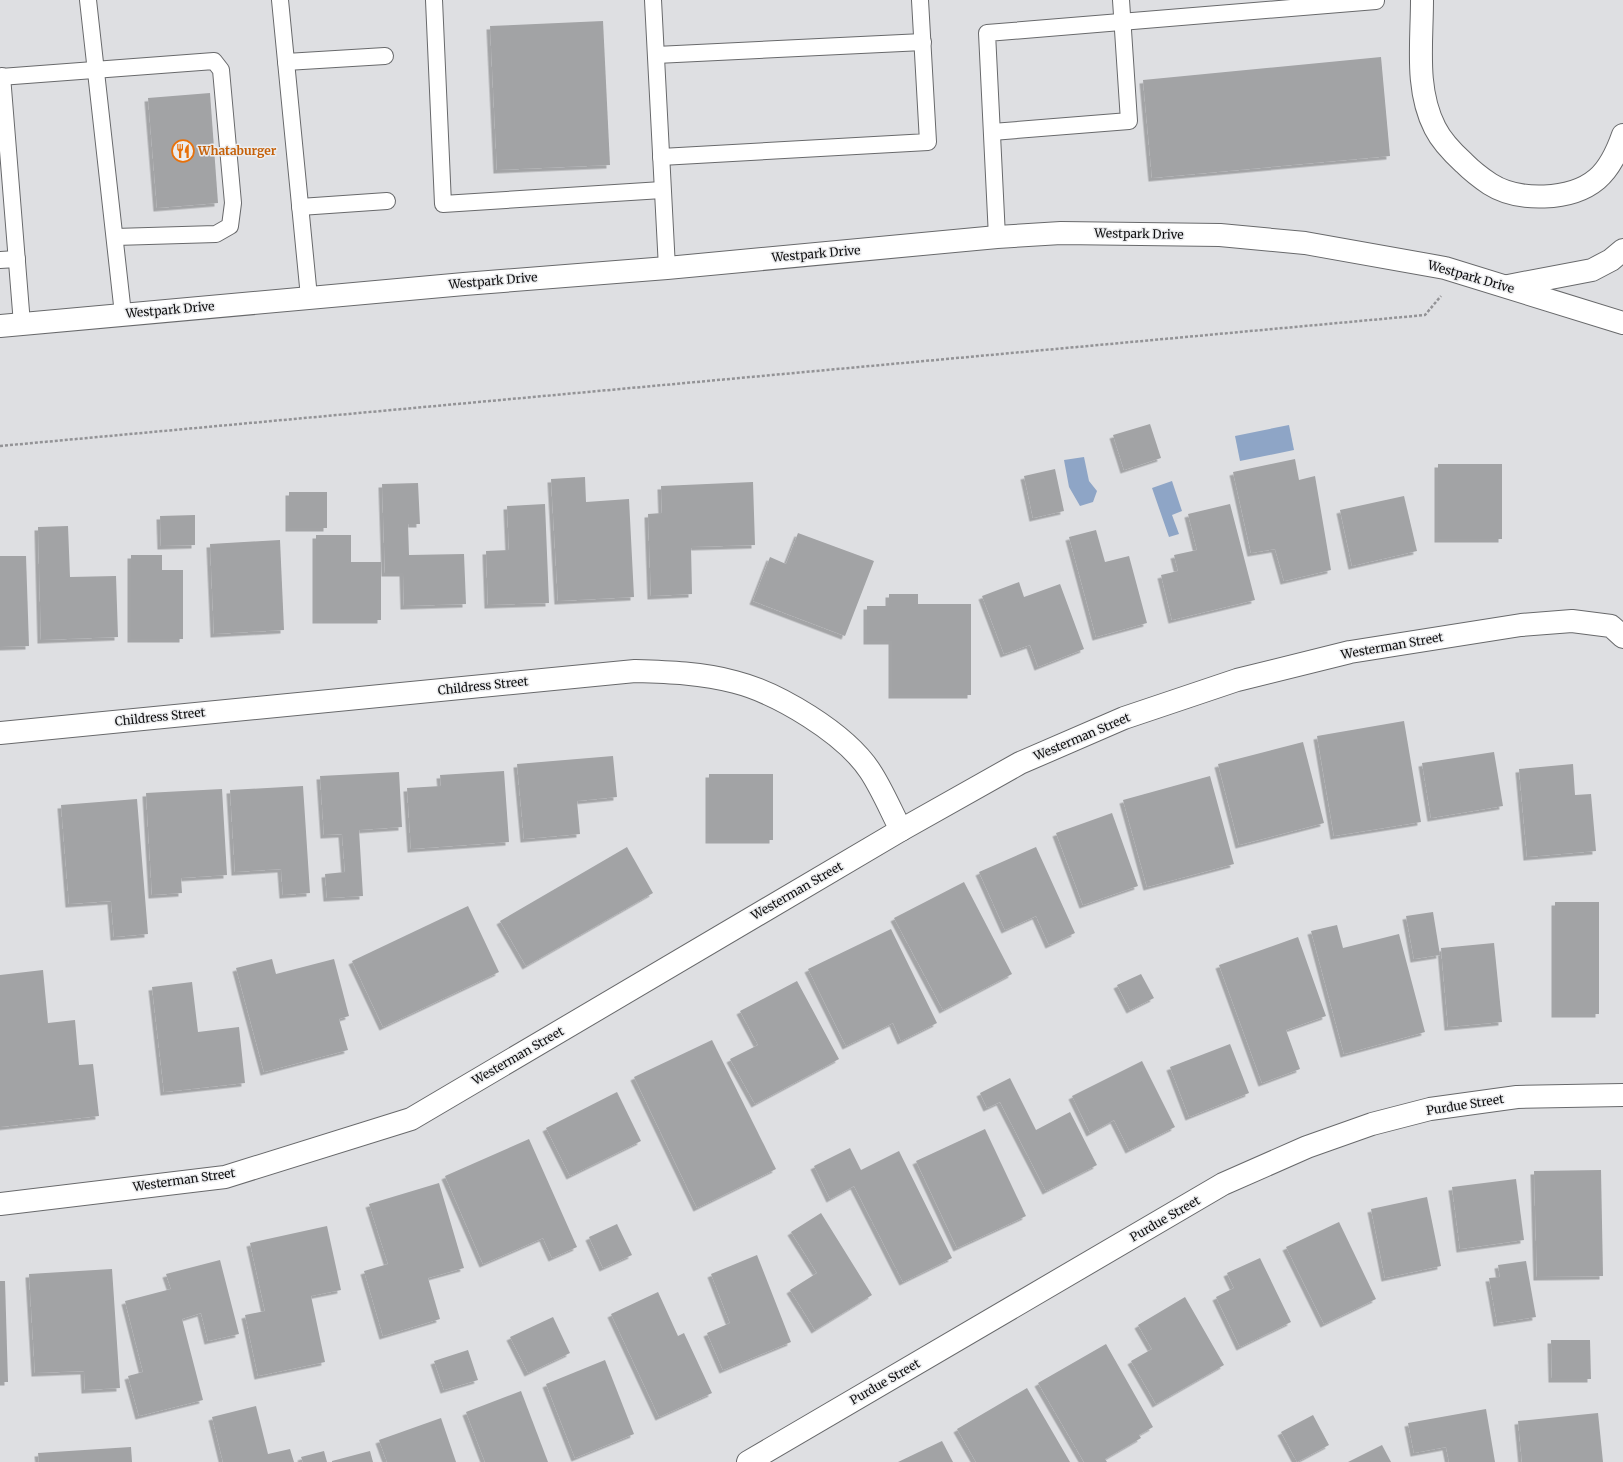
<svg xmlns="http://www.w3.org/2000/svg" width="1623" height="1462" font-family="Merriweather,serif">
  <style>
    .water { fill: #8ea5c6 }
    .building { fill: #a2a3a5; filter: url(#shadow) }
    .lines { fill: none; stroke-linecap: round; stroke-linejoin: round }
    .service-casing { stroke: #68696b; stroke-width: 18 }
    .minor-casing { stroke: #68696b; stroke-width: 24 }
    .secondary-casing { stroke: #68696b; stroke-width: 24 }
    .path { stroke: #939396; stroke-width: 2.5; stroke-dasharray: 3 2; stroke-linecap: butt }
    .service { stroke: #fff; stroke-width: 16 }
    .minor { stroke: #fff; stroke-width: 22 }
    .secondary { stroke: #fff; stroke-width: 22 }
    .labels { text-anchor: middle; stroke-width: 3; stroke-linejoin: round; paint-order: stroke }
    .food-label { font-size: 12px; font-weight: bold; fill: #c56008; stroke: #ecedef; text-anchor: start }
    .street-label { font-size: 12px; fill: #0e0e0f; stroke: #ecedef }
  </style>
  <defs>
    <filter id="shadow"><feDropShadow dx="-3.5" dy="3.5" stdDeviation="0" flood-color="#0004"/></filter>
  </defs>
  <rect width="100%" height="100%" fill="#dedfe2"/>
  <!-- water -->
  <g class="water">
    <polygon points="1289,425 1294,450 1240,461 1235,436"/>
    <polygon points="1084,457 1089,481 1097,491 1093,502 1080,506 1069,487 1064,460"/>
    <polygon points="1172,481 1182,511 1172,515 1179,534 1169,537 1152,488"/>
  </g>
  <!-- building -->
  <g class="building">
    <polygon points="603,21 610,165 497,170 490,26"/>
    <polygon points="1381,57 1390,156 1152,178 1143,80"/>
    <polygon points="210,93 218,203 157,208 148,98"/>
    <polygon points="1150,424 1161,458 1124,470 1113,435"/>
    <polygon points="1295,459 1299,480 1315,476 1331,570 1284,581 1275,549 1251,553 1233,472"/>
    <rect x="1438" y="464" width="64" height="75"/>
    <polygon points="1055,469 1064,511 1033,518 1024,476"/>
    <polygon points="585,477 586,502 629,499 634,597 558,601 551,479"/>
    <polygon points="753,482 755,545 691,547 692,594 651,596 648,514 662,513 661,486"/>
    <polygon points="418,483 420,524 408,524 409,555 464,554 466,604 404,606 403,573 385,573 382,484"/>
    <rect x="289" y="492" width="38" height="36"/>
    <polygon points="1404,496 1417,551 1352,566 1340,510"/>
    <polygon points="545,504 549,603 488,605 486,551 509,550 507,506"/>
    <polygon points="1230,504 1255,600 1172,620 1161,575 1178,571 1174,555 1197,550 1188,514"/>
    <polygon points="195,515 195,545 161,546 160,516"/>
    <polygon points="68,526 70,577 116,576 118,637 41,640 38,527"/>
    <polygon points="1096,530 1105,562 1129,556 1147,623 1096,637 1069,537"/>
    <polygon points="798,533 874,561 845,636 753,601 770,557 786,564"/>
    <polygon points="316,535 351,535 351,562 381,562 381,620 316,620"/>
    <polygon points="280,540 284,630 214,634 210,544"/>
    <polygon points="131,555 162,555 162,570 183,570 183,639 131,639"/>
    <polygon points="0,556 26,556 29,646 0,647"/>
    <polygon points="1019,582 1024,597 1060,584 1084,649 1038,667 1030,645 1004,654 982,596"/>
    <polygon points="889,594 918,594 918,604 971,604 971,695 892,695 892,641 867,641 867,606 889,606"/>
    <polygon points="1404,721 1421,822 1334,836 1317,736"/>
    <polygon points="1303,742 1324,823 1239,845 1218,764"/>
    <polygon points="1494,752 1503,806 1431,818 1422,763"/>
    <polygon points="613,756 617,797 577,801 580,834 524,839 517,764"/>
    <polygon points="1573,764 1575,795 1591,794 1596,851 1527,857 1519,769"/>
    <polygon points="504,771 509,842 411,849 407,788 441,786 440,775"/>
    <polygon points="399,772 402,827 359,830 363,896 327,898 325,874 345,872 342,834 324,835 320,776"/>
    <rect x="709" y="774" width="64" height="66"/>
    <polygon points="1210,776 1234,864 1147,887 1123,800"/>
    <polygon points="303,786 310,893 283,895 281,869 235,872 230,790"/>
    <polygon points="222,789 227,875 181,878 182,893 152,895 146,793"/>
    <polygon points="137,799 148,934 114,937 111,901 69,904 61,805"/>
    <polygon points="1112,813 1138,886 1083,905 1056,833"/>
    <polygon points="627,847 653,893 526,966 500,921"/>
    <polygon points="1036,847 1075,933 1049,945 1036,916 1005,930 979,872"/>
    <polygon points="964,882 1012,974 943,1010 894,918"/>
    <rect x="1555" y="902" width="44" height="112"/>
    <polygon points="468,906 499,972 383,1027 352,961"/>
    <polygon points="1433,912 1440,955 1414,959 1406,916"/>
    <polygon points="1337,925 1343,948 1399,934 1425,1032 1344,1054 1311,931"/>
    <polygon points="891,929 937,1023 901,1041 893,1023 846,1046 808,969"/>
    <polygon points="1298,937 1326,1016 1286,1030 1300,1069 1262,1083 1219,965"/>
    <polygon points="1494,943 1502,1022 1448,1027 1441,948"/>
    <polygon points="272,959 276,974 334,959 349,1016 339,1019 348,1050 264,1072 236,968"/>
    <polygon points="43,970 48,1023 75,1020 79,1065 93,1064 99,1116 0,1127 0,975"/>
    <polygon points="1141,974 1154,998 1130,1010 1117,985"/>
    <polygon points="797,981 839,1059 755,1104 730,1059 758,1045 740,1011"/>
    <polygon points="192,982 198,1032 239,1027 245,1083 164,1092 152,987"/>
    <polygon points="712,1040 776,1169 697,1208 634,1077"/>
    <polygon points="1230,1044 1249,1093 1189,1117 1170,1067"/>
    <polygon points="1142,1061 1175,1127 1129,1150 1114,1120 1090,1133 1072,1096"/>
    <polygon points="1010,1078 1036,1130 1070,1112 1097,1165 1046,1191 1000,1102 987,1108 980,1093"/>
    <polygon points="617,1092 641,1141 570,1176 546,1128"/>
    <polygon points="985,1129 1026,1216 957,1248 916,1161"/>
    <polygon points="529,1139 577,1247 552,1258 543,1238 483,1264 445,1176"/>
    <polygon points="850,1148 861,1170 899,1151 952,1258 903,1282 854,1186 830,1199 814,1166"/>
    <polygon points="1601,1170 1603,1276 1537,1277 1534,1171"/>
    <polygon points="1516,1179 1524,1240 1460,1249 1452,1187"/>
    <polygon points="439,1183 464,1268 428,1278 440,1319 383,1336 364,1271 388,1264 369,1204"/>
    <polygon points="1427,1197 1441,1266 1385,1278 1371,1209"/>
    <polygon points="821,1213 872,1295 815,1330 790,1290 817,1273 791,1232"/>
    <polygon points="1339,1222 1376,1299 1324,1324 1286,1247"/>
    <polygon points="617,1224 632,1255 603,1268 589,1237"/>
    <polygon points="327,1226 341,1290 311,1296 325,1362 258,1376 245,1315 265,1311 250,1243"/>
    <polygon points="757,1255 791,1342 723,1370 707,1333 730,1323 711,1274"/>
    <polygon points="1260,1258 1291,1322 1240,1347 1216,1297 1234,1288 1227,1273"/>
    <polygon points="220,1260 239,1334 208,1341 201,1313 182,1319 203,1400 139,1416 128,1376 143,1372 125,1301 171,1289 166,1274"/>
    <polygon points="1526,1261 1536,1317 1497,1323 1489,1278 1500,1277 1498,1265"/>
    <polygon points="112,1269 120,1388 85,1390 84,1371 35,1373 29,1274"/>
    <polygon points="0,1281 5,1281 8,1382 0,1382"/>
    <polygon points="658,1292 678,1336 684,1333 712,1393 659,1417 611,1314"/>
    <polygon points="1185,1297 1224,1365 1156,1404 1131,1361 1152,1349 1138,1325"/>
    <polygon points="553,1317 570,1353 528,1373 510,1337"/>
    <polygon points="1551,1340 1590,1340 1591,1379 1552,1379"/>
    <polygon points="1106,1344 1153,1427 1139,1435 1141,1438 1105,1459 1107,1462 1084,1462 1038,1383"/>
    <polygon points="468,1350 478,1380 444,1390 434,1361"/>
    <polygon points="605,1360 634,1434 575,1458 546,1384"/>
    <polygon points="1027,1388 1070,1462 976,1462 957,1429"/>
    <polygon points="521,1391 548,1462 485,1462 466,1412"/>
    <polygon points="256,1406 268,1454 290,1449 294,1462 223,1462 212,1417"/>
    <polygon points="1486,1409 1495,1462 1449,1462 1446,1447 1414,1453 1408,1423"/>
    <polygon points="1598,1413 1603,1462 1522,1462 1518,1421"/>
    <polygon points="1313,1415 1329,1445 1297,1462 1281,1432"/>
    <polygon points="441,1418 456,1462 387,1462 379,1440"/>
    <polygon points="942,1441 953,1462 898,1462"/>
    <polygon points="1382,1445 1391,1462 1348,1462"/>
    <polygon points="131,1447 132,1462 39,1462 38,1453"/>
    <polygon points="324,1451 327,1462 303,1462 301,1457"/>
    <polygon points="370,1451 373,1462 332,1462 332,1461"/>
  </g>
  <g class="lines">
    <!-- service casing -->
    <g class="service-casing">
      <g id="service">
        <polyline points="88,0 123,314"/>
        <polyline points="280,0 309,297"/>
        <polyline points="434,0 443,204 662,190"/>
        <polyline points="653,0 667,268"/>
        <polyline points="656,55 923,42"/>
        <polyline points="286,62 385,56"/>
        <polyline points="2,76 22,324"/>
        <polyline points="0,77 214,61 221,70 233,203 230,226 216,234 115,237"/>
        <polyline points="992,132 1129,121 1121,0"/>
        <polyline points="661,157 928,142 920,0"/>
        <polyline points="300,207 387,201"/>
        <polyline points="997,237 987,33 1376,1"/>
        <polyline points="0,260 17,259"/>
      </g>
    </g>
    <!-- minor casing -->
    <g class="minor-casing">
      <g id="minor">
        <path d="M0 733 635 671C668 672 702 673 735 682 778 693 845 733 870 771 882 789 891 811 901 830"/>
        <polyline points="0,1204 225,1177 411,1119 901,830 1020,763 1124,718 1237,680 1350,652 1521,625 1572,621 1611,626 1623,637"/>
        <polyline points="748,1462 1223,1184 1307,1147 1372,1124 1430,1109 1517,1097 1623,1095"/>
      </g>
    </g>
    <!-- secondary casing -->
    <g class="secondary-casing">
      <g id="secondary">
        <path d="M1422 0C1422 43 1415 89 1435 128 1442 142 1453 153 1464 163 1472 171 1481 178 1490 184 1518 202 1571 201 1597 179 1610 168 1617 152 1623 135"/>
        <polyline points="1508,286 1592,270 1611,260 1623,250"/>
        <polyline points="0,326 464,284 667,268 997,237 1061,233 1220,235 1305,243 1445,268 1623,323"/>
      </g>
    </g>
    <!-- path -->
    <polyline class="path" points="0,446 1425,315 1441,296"/>
    <!-- service -->
    <use href="#service" class="service"/>
    <!-- minor -->
    <use href="#minor" class="minor"/>
    <!-- secondary -->
    <use href="#secondary" class="secondary"/>
  </g>
  <!-- icons -->
  <defs>
    <g id="restaurant-ring" transform="scale(1.15)"><circle r="9.5" fill="#ecedef" stroke="#e8710a" stroke-width="1.5"/><path d="M-5-6h1v4h1v-4h1v4h1v-4h1v5L-1.5 .5V6h-2V.5L-5-1ZM5-6V6H3V1.5H1.5Q1.5-4 5-6Z" fill="#e8710a"/></g>
  </defs>
  <g fill-rule="evenodd">
    <use href="#restaurant-ring" x="183" y="151"/>
  </g>
  <g class="labels">
    <!-- food labels -->
    <g class="food-label">
      <text x="198" y="155">Whataburger</text>
    </g>
    <!-- street labels -->
    <g class="street-label">
      <text transform="translate(1139 234) rotate(1)" y="4">Westpark Drive</text>
      <text transform="translate(816 254) rotate(-5)" y="4">Westpark Drive</text>
      <text transform="translate(1471 277) rotate(16)" y="4">Westpark Drive</text>
      <text transform="translate(493 281) rotate(-5)" y="4">Westpark Drive</text>
      <text transform="translate(170 310) rotate(-5)" y="4">Westpark Drive</text>
      <text transform="translate(1392 646) rotate(-10)" y="4">Westerman Street</text>
      <text transform="translate(483 686) rotate(-6)" y="4">Childress Street</text>
      <text transform="translate(160 717) rotate(-6)" y="4">Childress Street</text>
      <text transform="translate(1082 737) rotate(-23)" y="4">Westerman Street</text>
      <text transform="translate(797 891) rotate(-30)" y="4">Westerman Street</text>
      <text transform="translate(518 1056) rotate(-30)" y="4">Westerman Street</text>
      <text transform="translate(1465 1105) rotate(-9)" y="4">Purdue Street</text>
      <text transform="translate(184 1180) rotate(-8)" y="4">Westerman Street</text>
      <text transform="translate(1165 1219) rotate(-30)" y="4">Purdue Street</text>
      <text transform="translate(885 1382) rotate(-30)" y="4">Purdue Street</text>
    </g>
  </g>
</svg>
